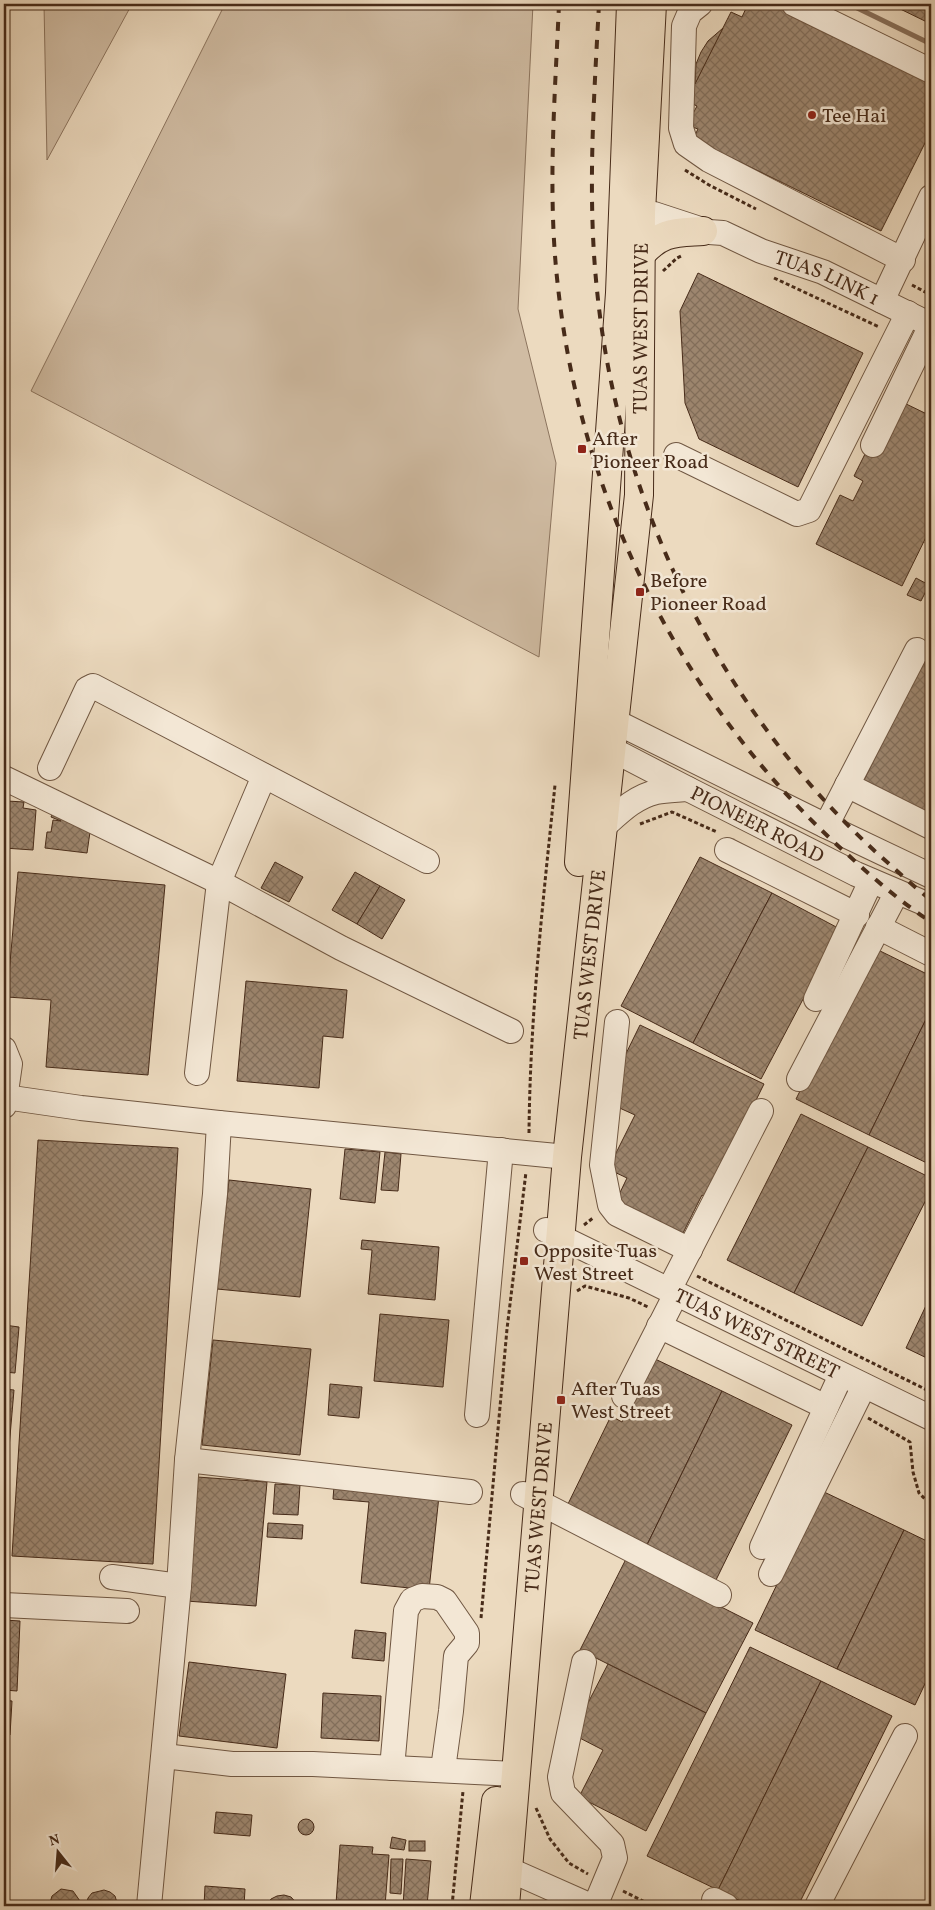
<svg xmlns="http://www.w3.org/2000/svg" width="935" height="1910" font-family="Vollkorn,serif">
  <style>
    .green { fill: #d0bca3; stroke: #8c745e }
    .lines { fill: none; stroke-linecap: round; stroke-linejoin: round }
    .stream { stroke: #88705b; stroke-width: 5 }
    .building { fill: url(#building-cross-hatch); stroke: #472b19 }
    .minor-casing { stroke: #705742; stroke-width: 26 }
    .major-casing { stroke: #472b19; stroke-width: 30 }
    .path { stroke: #472b19; stroke-width: 3; stroke-dasharray: 4 2.5; stroke-linecap: butt }
    .minor { stroke: #f3e7d5; stroke-width: 24 }
    .major { stroke: #ecdabf; stroke-width: 28 }
    .rail { stroke: #472b19; stroke-width: 4; stroke-dasharray: 9 9; stroke-linecap: butt }
    .poi-dot { fill: #8f2418; stroke: #f3e7d5; stroke-width: 2 }
    .labels { text-anchor: middle; stroke-width: 5; stroke-linejoin: round; paint-order: stroke }
    .poi-label { font-size: 20px; fill: #472b19; stroke: #f3e7d5; text-anchor: start }
    .street-label { font-size: 20px; fill: #472b19; stroke: #f3e7d5 }
  </style>
  <defs>
    <pattern id="building-cross-hatch" width="8" height="8" patternUnits="userSpaceOnUse" patternTransform="scale(1.25)"><rect width="8" height="8" fill="#9d866f"/><path d="M0 0l8 8M0 8l8-8" fill="none" stroke="#826e5a"/></pattern>
  </defs>
  <rect width="100%" height="100%" fill="#ecdabf"/>
  <filter id="stains"><feTurbulence type="fractalNoise" baseFrequency=".004" numOctaves="4"/><feColorMatrix values="0 0 0 0 .2 0 0 0 0 .09 0 0 0 0 .02 0 0 0 .5 -.17"/></filter>
  <radialGradient id="worn" r=".72"><stop offset=".6" stop-color="#630" stop-opacity="0"/><stop offset="1" stop-color="#630" stop-opacity=".3"/></radialGradient>
  <!-- green -->
  <g class="green">
    <polygon points="44,4 132,4 47,160"/>
    <polygon points="225,4 533,4 518,309 556,463 539,657 31,391"/>
  </g>
  <g class="lines">
    <!-- stream -->
    <polyline class="stream" points="849,4 931,44"/>
  </g>
  <!-- building -->
  <g class="building">
    <polygon points="748,4 780,4 931,78 931,131 881,231 693,139 698,129 687,125 697,106 686,101 731,12 742,17"/>
    <polygon points="890,4 931,4 931,24"/>
    <polygon points="723,28 695,84 696,64 701,52 708,41"/>
    <polygon points="698,273 863,353 798,487 699,439 685,403 680,311"/>
    <polygon points="902,402 931,416 931,527 902,586 816,544 840,495 853,501 863,481 854,476 866,452"/>
    <polygon points="931,529 931,546 925,543"/>
    <polygon points="916,578 929,585 921,601 907,595"/>
    <polygon points="931,645 931,819 862,784"/>
    <polygon points="7,801 24,802 23,808 36,810 33,850 4,848 4,807 7,807"/>
    <polygon points="54,810 91,825 87,853 45,848 47,832 51,832 53,820 61,821 51,817"/>
    <polygon points="700,857 772,893 693,1043 621,1006"/>
    <polygon points="275,862 303,877 289,902 261,888"/>
    <polygon points="18,872 165,885 148,1075 46,1067 51,1000 7,997"/>
    <polygon points="355,872 380,886 357,924 332,910"/>
    <polygon points="380,886 405,900 382,939 357,924"/>
    <polygon points="772,893 840,929 761,1079 693,1043"/>
    <polygon points="872,947 931,976 931,1009 869,1135 796,1099"/>
    <polygon points="246,981 347,990 343,1038 323,1036 319,1088 237,1081"/>
    <polygon points="931,1009 931,1165 869,1135"/>
    <polygon points="640,1025 764,1084 727,1159 713,1201 702,1195 681,1237 614,1205 627,1178 608,1169 635,1115 613,1105 616,1074"/>
    <polygon points="801,1114 868,1147 794,1293 727,1260"/>
    <polygon points="38,1140 178,1148 153,1564 12,1556"/>
    <polygon points="868,1147 931,1178 931,1190 862,1326 794,1293"/>
    <polygon points="345,1149 380,1152 375,1203 340,1199"/>
    <polygon points="385,1152 401,1154 398,1191 381,1190"/>
    <polygon points="229,1180 311,1189 300,1297 217,1289"/>
    <polygon points="362,1240 439,1247 435,1300 368,1294 372,1250 361,1249"/>
    <polygon points="931,1295 931,1360 906,1348"/>
    <polygon points="380,1314 449,1320 443,1387 374,1381"/>
    <polygon points="4,1325 19,1327 15,1373 4,1372"/>
    <polygon points="213,1340 311,1349 300,1455 202,1445"/>
    <polygon points="653,1358 722,1391 646,1547 566,1508 611,1416 622,1422"/>
    <polygon points="330,1384 362,1387 359,1418 328,1415"/>
    <polygon points="4,1389 14,1390 9,1448 4,1448"/>
    <polygon points="722,1391 792,1425 716,1580 646,1547"/>
    <polygon points="197,1477 267,1482 256,1606 186,1601"/>
    <polygon points="275,1484 300,1485 298,1515 273,1514"/>
    <polygon points="334,1486 439,1496 429,1590 361,1583 369,1502 333,1499"/>
    <polygon points="822,1491 904,1530 837,1669 755,1630"/>
    <polygon points="268,1523 303,1525 302,1539 267,1537"/>
    <polygon points="904,1530 931,1543 931,1671 915,1705 837,1669"/>
    <polygon points="626,1559 753,1623 706,1713 580,1650"/>
    <polygon points="4,1620 20,1621 17,1691 4,1690"/>
    <polygon points="355,1630 386,1633 384,1661 352,1658"/>
    <polygon points="750,1647 821,1681 718,1890 647,1856"/>
    <polygon points="189,1662 286,1674 277,1748 179,1736"/>
    <polygon points="608,1664 706,1713 646,1831 579,1797 603,1750 572,1734"/>
    <polygon points="821,1681 892,1716 798,1906 751,1906 718,1890"/>
    <polygon points="323,1693 381,1696 379,1741 321,1738"/>
    <polygon points="4,1700 12,1701 10,1735 4,1735"/>
    <polygon points="216,1812 252,1815 250,1836 214,1833"/>
    <circle cx="306" cy="1827" r="8"/>
    <polygon points="392,1837 406,1840 404,1850 390,1848"/>
    <rect x="409" y="1841" width="16" height="10"/>
    <polygon points="340,1845 373,1847 372,1854 389,1855 385,1906 336,1904"/>
    <polygon points="391,1859 403,1859 401,1894 390,1893"/>
    <polygon points="406,1859 431,1861 427,1906 403,1906"/>
    <polygon points="205,1886 245,1889 244,1906 204,1906"/>
    <polygon points="61,1889 73,1891 80,1901 80,1906 49,1906 52,1896"/>
    <polygon points="104,1890 110,1892 115,1896 118,1906 86,1906 88,1898 92,1893"/>
    <polygon points="284,1895 291,1897 299,1906 266,1906 271,1899 277,1896"/>
  </g>
  <g class="lines">
    <!-- minor casing -->
    <g class="minor-casing">
      <g id="minor">
        <polyline points="700,4 690,12 684,26 681,128 686,144 709,160 903,260"/>
        <polyline points="794,4 931,71"/>
        <path id="s1" d="M623 212 654 214 709 232 723 233 761 251 823 272 931 325"/>
        <polyline points="882,301 931,197"/>
        <polyline points="873,445 931,325"/>
        <polyline points="676,455 797,514 809,510 908,313"/>
        <polyline points="598,713 826,826 931,876"/>
        <path id="s2" d="M598 739 611 749 688 789 856 874 931 906"/>
        <polyline points="50,768 87,689 93,686 427,861"/>
        <polyline points="4,778 219,882 341,948 511,1031"/>
        <polyline points="847,785 931,827"/>
        <polyline points="826,826 917,650"/>
        <path d="M601 829C618 814 634 797 656 792 666 790 677 790 688 789"/>
        <polyline points="727,850 857,915"/>
        <polyline points="878,927 931,954"/>
        <polyline points="816,999 871,881"/>
        <polyline points="617,1022 602,1165 610,1205 617,1214 690,1250"/>
        <polyline points="4,1049 10,1064 4,1106"/>
        <polyline points="197,1073 219,882 264,776"/>
        <polyline points="799,1079 897,892"/>
        <polyline points="5,1097 81,1108 219,1123 567,1157"/>
        <path id="s3" d="M546 1230 931 1418"/>
        <polyline points="669,1290 761,1111"/>
        <polyline points="659,1326 826,1407"/>
        <polyline points="624,1396 676,1294"/>
        <polyline points="477,1415 501,1150"/>
        <polyline points="187,1460 470,1492"/>
        <polyline points="523,1494 719,1595"/>
        <polyline points="762,1547 841,1375"/>
        <polyline points="771,1574 864,1386"/>
        <polyline points="112,1577 179,1586"/>
        <polyline points="4,1605 127,1611"/>
        <polyline points="584,1662 560,1777 563,1793 612,1844 615,1858 595,1906"/>
        <polyline points="164,1756 232,1764 313,1764 515,1774"/>
        <polyline points="392,1768 406,1611 412,1600 422,1596 437,1597 445,1601 467,1633 467,1643 456,1656 451,1711 443,1769"/>
        <polyline points="492,1862 591,1906"/>
        <polyline points="714,1900 726,1906"/>
        <polyline points="149,1906 179,1586 187,1460 215,1194 219,1123"/>
        <polyline points="817,1906 905,1736"/>
      </g>
    </g>
    <!-- major casing -->
    <g class="major-casing">
      <g id="major">
        <path d="M641 254C662 231 674 233 703 231"/>
        <polyline points="579,862 620,293 631,4"/>
        <polyline points="484,1906 496,1801"/>
        <path id="s4" d="M505 1906 567 1157 639 495 641 212 652 4"/>
      </g>
    </g>
    <!-- path -->
    <g class="path">
      <polyline points="685,170 709,185 756,209"/>
      <polyline points="663,271 677,258 681,256"/>
      <polyline points="774,278 879,327"/>
      <polyline points="912,285 931,295"/>
      <polyline points="640,824 672,812 717,832"/>
      <path d="M529 1133C530 1016 543 901 555 785"/>
      <polyline points="584,1225 593,1218"/>
      <polyline points="697,1276 931,1392"/>
      <polyline points="577,1291 585,1286 629,1298 648,1307"/>
      <polyline points="868,1418 910,1442 913,1472 919,1493 931,1505"/>
      <polyline points="481,1618 507,1329 526,1172"/>
      <polyline points="536,1808 550,1839 569,1863 588,1874"/>
      <polyline points="623,1891 653,1906"/>
      <polyline points="452,1906 463,1791"/>
    </g>
    <!-- minor -->
    <use href="#minor" class="minor"/>
    <!-- major -->
    <use href="#major" class="major"/>
    <!-- rail -->
    <g class="rail">
      <path d="M559 4C555 97 547 193 558 287 581 502 684 708 846 853 873 878 901 902 931 922"/>
      <path d="M599 4C594 99 587 195 597 290 618 503 720 710 878 854 896 870 913 886 931 900"/>
    </g>
  </g>
  <!-- markers -->
  <g class="poi-dot">
    <circle cx="812" cy="115" r="5"/>
    <rect x="577" y="444" width="10" height="10" rx="2.5"/>
    <rect x="635" y="587" width="10" height="10" rx="2.5"/>
    <rect x="519" y="1256" width="10" height="10" rx="2.5"/>
    <rect x="556" y="1395" width="10" height="10" rx="2.5"/>
  </g>
  <g class="labels">
    <!-- poi labels -->
    <g class="poi-label">
      <text x="822" y="122">Tee Hai</text>
      <text x="592" y="445">After<tspan x="592" dy="23">Pioneer Road</tspan></text>
      <text x="650" y="587">Before<tspan x="650" dy="23">Pioneer Road</tspan></text>
      <text x="534" y="1257">Opposite Tuas<tspan x="534" dy="23">West Street</tspan></text>
      <text x="571" y="1395">After Tuas<tspan x="571" dy="23">West Street</tspan></text>
    </g>
    <!-- street labels -->
    <g class="street-label">
      <text dy="7" stroke="none"><textPath href="#s1" startOffset="216">TUAS LINK 1</textPath></text>
      <text dy="7" stroke="none"><textPath href="#s4" startOffset="1584">TUAS WEST DRIVE</textPath></text>
      <text dy="7" stroke="none"><textPath href="#s2" startOffset="181">PIONEER ROAD</textPath></text>
      <text dy="7" stroke="none"><textPath href="#s4" startOffset="955">TUAS WEST DRIVE</textPath></text>
      <text dy="7" stroke="none"><textPath href="#s3" startOffset="235">TUAS WEST STREET</textPath></text>
      <text dy="7" stroke="none"><textPath href="#s4" startOffset="400">TUAS WEST DRIVE</textPath></text>
    </g>
  </g>
  <!-- margin -->
  <rect width="935" height="1910" fill="none" stroke="#ecdabf" stroke-width="20"/>
  <rect x="5" y="5" width="925" height="1900" fill="none" stroke="#472b19" stroke-width="2.5"/>
  <rect x="10" y="10" width="915" height="1890" fill="none" stroke="#472b19"/>
  <!-- north arrow -->
  <g transform="translate(58 1852) rotate(343)" stroke="#f3e7d5" stroke-width="4" paint-order="stroke">
  <path d="M0-4L9 19L0 12L-9 19Z" fill="#472b19"/>
  <text y="-8" font-size="14" font-weight="bold" text-anchor="middle" fill="#472b19">N</text>
  </g>
  <rect width="100%" height="100%" filter="url(#stains)"/>
  <rect width="100%" height="100%" fill="url(#worn)"/>
</svg>
